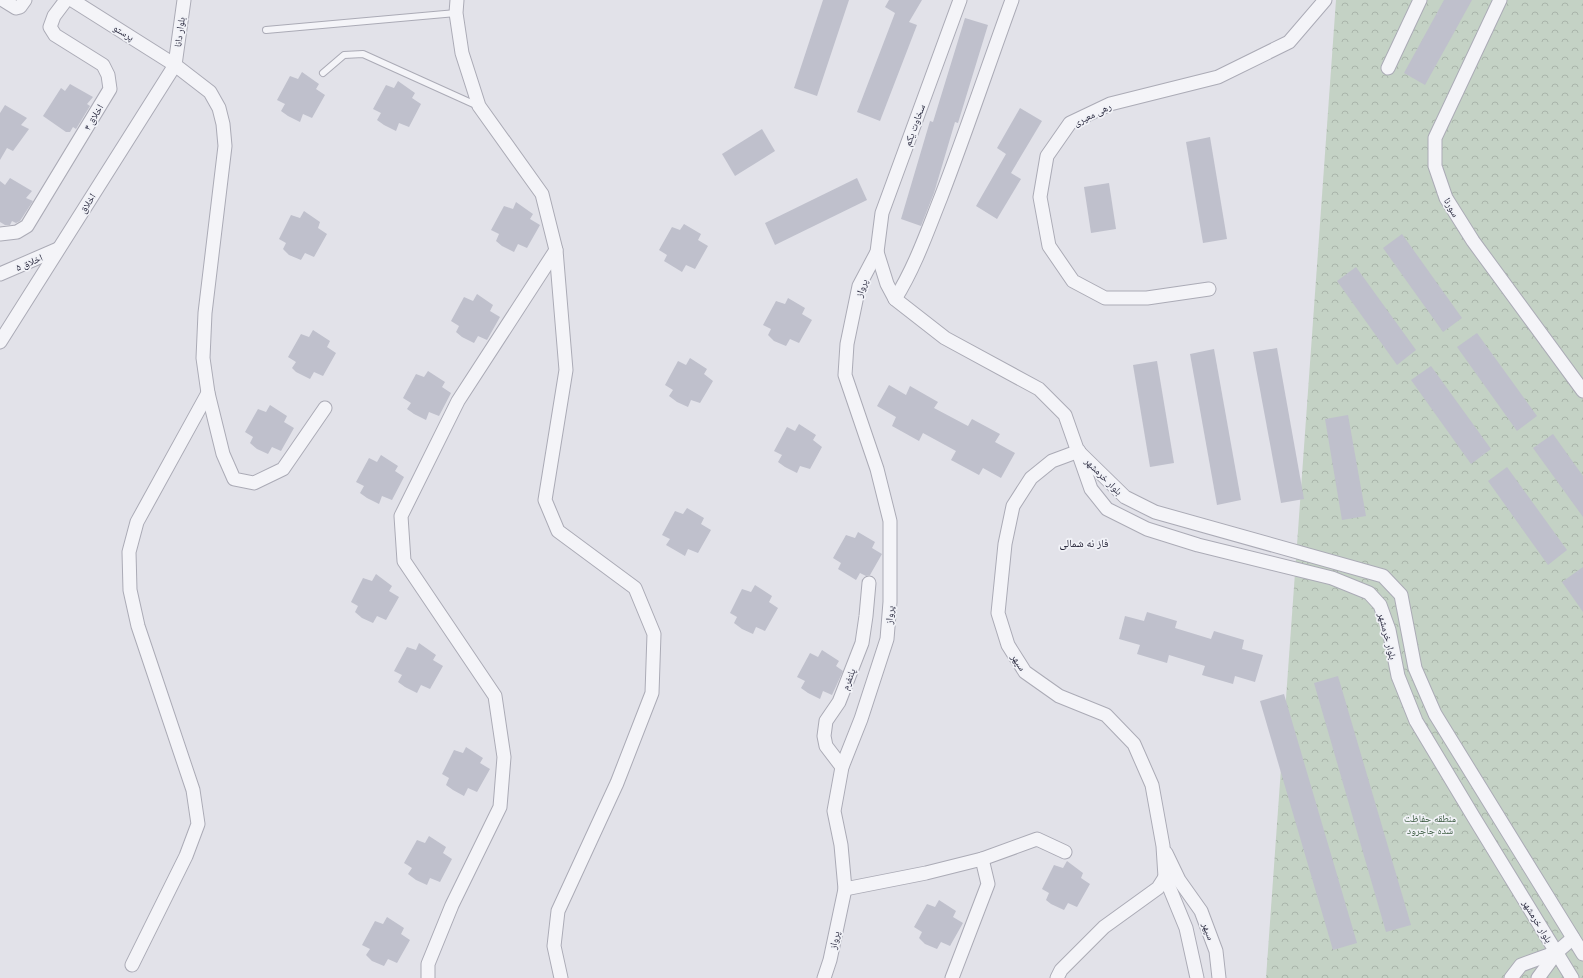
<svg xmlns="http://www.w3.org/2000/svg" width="1583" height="978" font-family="'Public Sans','Noto Naskh Arabic',sans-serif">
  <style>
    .forest { fill: url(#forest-crowns) }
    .building { fill: #bfc0cc }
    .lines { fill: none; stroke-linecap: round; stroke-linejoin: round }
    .service-casing { stroke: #ababb6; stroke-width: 8 }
    .minor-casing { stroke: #ababb6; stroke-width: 15 }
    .service { stroke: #f4f4f8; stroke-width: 6 }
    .minor { stroke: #f4f4f8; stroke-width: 13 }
    .labels { text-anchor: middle; stroke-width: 3.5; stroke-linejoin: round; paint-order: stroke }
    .street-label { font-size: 10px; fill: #2b2b40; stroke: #f1f2f7 }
    .park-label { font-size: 10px; fill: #3a5a3f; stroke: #f1f2f7 }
    .neighbourhood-label { font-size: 11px; fill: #1e1d31; stroke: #f1f2f7 }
  </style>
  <defs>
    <pattern id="forest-crowns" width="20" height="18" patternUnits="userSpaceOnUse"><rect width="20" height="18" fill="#c4d2c5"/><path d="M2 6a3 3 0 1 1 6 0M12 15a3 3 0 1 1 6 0" fill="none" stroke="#a9b4aa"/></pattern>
  </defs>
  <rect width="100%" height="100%" fill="#e2e2e9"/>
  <!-- forest -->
  <polygon class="forest" points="1336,0 1583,0 1583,978 1266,978"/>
  <!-- building -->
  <g class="building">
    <polygon points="823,0 849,0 817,96 794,88"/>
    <polygon points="889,0 922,0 909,22 917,25 880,121 857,112 895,13 885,7"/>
    <polygon points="1444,0 1472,0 1425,85 1404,73"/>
    <polygon points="965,18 988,25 958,123 955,122 934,193 921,226 901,219 930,121 933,122"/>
    <polygon points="302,72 319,84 316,89 325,95 312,118 303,114 300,122 288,116 281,111 285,104 277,100 290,76 298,79"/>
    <polygon points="398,81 415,93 412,98 421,104 409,127 399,123 396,131 384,125 377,120 381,113 373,109 386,85 394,88"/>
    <polygon points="70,84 93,97 87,104 90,106 76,129 73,127 70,132 66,132 43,116 61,88 65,91"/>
    <polygon points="5,105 27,118 21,125 29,129 13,151 7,148 0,160 0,113"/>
    <polygon points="1020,108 1042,121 1011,173 1021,179 997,219 976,206 1006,154 997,148"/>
    <polygon points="762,129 775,151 735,176 722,154"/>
    <polygon points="1210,137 1227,239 1203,243 1186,142"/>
    <polygon points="10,178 32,191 26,198 33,201 20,221 16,223 12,221 10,225 5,225 0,222 0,181 5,185"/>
    <polygon points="857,178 867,200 775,245 765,223"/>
    <polygon points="1109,183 1116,229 1091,233 1084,187"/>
    <polygon points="516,202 533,214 530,219 540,225 527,248 518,244 514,252 502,246 496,241 499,234 491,230 504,206 513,209"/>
    <polygon points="304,211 320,222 318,228 327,234 314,257 305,253 301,260 289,255 283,249 286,243 279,239 291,215 300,218"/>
    <polygon points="684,224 701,234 698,240 708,246 695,269 686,265 682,272 664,261 667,255 659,250 672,227 680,230"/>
    <polygon points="1402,234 1462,318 1443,332 1383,248"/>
    <polygon points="1356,267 1416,350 1397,365 1337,281"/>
    <polygon points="477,294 493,305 490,311 500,317 487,340 478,336 474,343 462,337 456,332 459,326 451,321 464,297 473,301"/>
    <polygon points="788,298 805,308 802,314 812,320 799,343 790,339 786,346 774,341 768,335 771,329 763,325 776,301 785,304"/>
    <polygon points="313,330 330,341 327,347 336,353 323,376 314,372 310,379 296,372 292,368 296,362 288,357 301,334 309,337"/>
    <polygon points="1477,333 1537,416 1517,431 1457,347"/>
    <polygon points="1277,348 1304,499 1281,503 1253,352"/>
    <polygon points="1214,349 1241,500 1217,505 1190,354"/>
    <polygon points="690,358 707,369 704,374 713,381 700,403 691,400 688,407 677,402 669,396 673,390 665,385 678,361 686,365"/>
    <polygon points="1157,361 1174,463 1150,467 1133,365"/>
    <polygon points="1431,366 1491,449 1471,464 1411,380"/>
    <polygon points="428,371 445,382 442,387 451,393 439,416 429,412 426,420 414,414 407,409 411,403 403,398 416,374 424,377"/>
    <polygon points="889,385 906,395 910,386 938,402 934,408 968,426 972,419 1000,434 995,442 1015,453 1001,478 983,468 979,475 951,460 956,451 923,433 919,441 892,426 896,417 877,406"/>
    <polygon points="270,405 287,416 284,422 294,428 281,451 272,447 268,454 257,449 250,443 253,437 245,432 258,409 266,412"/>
    <polygon points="1348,415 1366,516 1342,520 1325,419"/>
    <polygon points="799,424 816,435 813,440 822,447 810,469 800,466 797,473 785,467 778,462 782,455 774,451 787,427 795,431"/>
    <polygon points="1553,434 1583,476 1583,517 1533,448"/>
    <polygon points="381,455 398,466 395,471 404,477 392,500 382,496 379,504 367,498 360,493 364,486 356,482 369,458 377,462"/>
    <polygon points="1507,467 1567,550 1548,565 1488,481"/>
    <polygon points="687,508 704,518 701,524 711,530 698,553 688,549 685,556 666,545 670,539 662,535 675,511 683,514"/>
    <polygon points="858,532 875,542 872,548 882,554 870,575 866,576 860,573 856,580 838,569 841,563 833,558 846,535 855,538"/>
    <polygon points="1583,567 1583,612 1562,582"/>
    <polygon points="376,574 392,586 389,591 399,597 386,620 377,616 373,623 362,618 355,612 358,606 351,602 363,578 372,581"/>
    <polygon points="755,585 772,596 769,602 778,608 765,631 756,627 753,634 742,629 734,623 737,617 730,613 742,589 751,592"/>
    <polygon points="1147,612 1177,621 1175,628 1211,639 1214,631 1244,640 1242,649 1263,655 1255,682 1235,676 1233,684 1202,675 1205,666 1169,655 1167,663 1137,654 1140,645 1119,639 1125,616 1144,621"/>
    <polygon points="419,643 436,655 433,660 443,666 430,689 421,685 417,693 405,687 398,682 402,675 394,671 407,647 416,650"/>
    <polygon points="822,650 839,661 836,666 843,671 832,695 823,691 820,699 808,693 801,688 805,681 797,677 810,653 818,657"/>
    <polygon points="1338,676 1411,925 1386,932 1314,683"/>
    <polygon points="1284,694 1357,943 1333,950 1260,701"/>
    <polygon points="466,747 483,758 480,763 490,769 477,792 468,788 464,796 453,790 446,785 449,778 442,774 454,750 463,753"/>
    <polygon points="429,836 446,847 443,853 452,859 440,882 430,878 427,885 416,880 408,874 412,868 404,863 417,840 425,843"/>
    <polygon points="1067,861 1083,873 1081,878 1090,884 1077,907 1068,903 1064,910 1051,904 1046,900 1049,893 1042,889 1054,865 1063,868"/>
    <polygon points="939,900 956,911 953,917 963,923 950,946 941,942 937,949 925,944 919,938 922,932 914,927 927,904 935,907"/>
    <polygon points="387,917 404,928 401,934 410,940 397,963 388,959 384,966 372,961 366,955 370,949 362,945 375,921 383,924"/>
  </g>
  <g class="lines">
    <!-- service casing -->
    <g class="service-casing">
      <g id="service">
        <polyline points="266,30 456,13"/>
        <polyline points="323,73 344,55 363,54 478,106"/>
      </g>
    </g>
    <!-- minor casing -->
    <g class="minor-casing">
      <g id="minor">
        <polyline points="3,0 16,8 20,7 25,0"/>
        <polyline points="72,0 175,65 210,92 219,108 223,124 225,146 205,313 203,358 208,393 223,454 234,479 254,483 283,469 325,408"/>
        <polyline points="457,0 456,13 462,53 479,106 542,194 556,250 566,370 545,500 558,531 635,588 654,634 652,693 617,783 558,911 554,946 561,978"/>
        <polyline points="1500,0 1435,138 1435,166 1446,198 1473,241 1583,391"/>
        <polyline points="1388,68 1420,0"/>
        <polyline points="0,234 17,232 27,226 110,89 108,75 103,65 55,35 50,27 54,16 66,0"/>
        <polyline points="877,252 887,284 895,299 945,338 1039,389 1065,415 1091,489 1107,509 1147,529 1198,545 1332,578 1369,593 1380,605 1389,630 1398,676 1416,721 1473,816 1572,978"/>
        <polyline points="0,274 58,249"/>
        <polyline points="1209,289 1147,298 1105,298 1073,281 1049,246 1040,197 1047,156 1070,123 1110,104 1218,77 1289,42 1325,0"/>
        <path d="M895 299C915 267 927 232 941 197 966 132 988 66 1012 0"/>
        <polyline points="0,342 175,65 184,0"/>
        <polyline points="1079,451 1052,461 1031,478 1013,506 1005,544 998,613 1008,645 1025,672 1059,696 1106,715 1134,744 1152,785 1163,846 1165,877 1186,928 1197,978"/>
        <polyline points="1081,454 1125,497 1155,512 1383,576 1401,595 1415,668 1435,714 1583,954"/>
        <polyline points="842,767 826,746 824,736 826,721 839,702 862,643 866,616 869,583"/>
        <polyline points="1166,853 1179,880 1201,911 1216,951 1219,978"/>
        <polyline points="845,889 926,873 982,859 1037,839 1065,852"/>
        <polyline points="132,965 186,856 198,824 193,790 138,626 130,590 129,552 137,522 208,393"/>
        <polyline points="428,978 428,964 452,905 500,807 504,757 495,696 404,561 401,516 458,401 556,250"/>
        <polyline points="824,978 830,960 845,889 841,845 834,811 842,767 861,719 887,639 890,602 890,521 877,469 845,375 847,344 859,286 877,252 882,213 960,0"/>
        <polyline points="952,978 988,884 982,859"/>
        <polyline points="1057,978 1061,970 1104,927 1158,888 1165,877"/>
        <polyline points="1511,978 1521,965 1557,952"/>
        <polyline points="1538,978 1557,952 1573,938"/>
      </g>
    </g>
    <!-- service -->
    <use href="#service" class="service"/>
    <!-- minor -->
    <use href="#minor" class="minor"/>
  </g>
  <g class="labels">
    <!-- street labels -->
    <g class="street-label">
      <text transform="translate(124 32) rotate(32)" y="4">پرستو</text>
      <text transform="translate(179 32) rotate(-83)" y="4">بلوار دانا</text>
      <text transform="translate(1092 114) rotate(-26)" y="4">رهی معیری</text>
      <text transform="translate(93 117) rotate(-59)" y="4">اخلاق ۴</text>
      <text transform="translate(914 125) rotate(-70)" y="4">سخاوت یکم</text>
      <text transform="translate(87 203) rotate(-57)" y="4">اخلاق</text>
      <text transform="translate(1452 207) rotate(60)" y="4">سورنا</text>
      <text transform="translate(29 262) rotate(-23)" y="4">اخلاق ۵</text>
      <text transform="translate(861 288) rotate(-71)" y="4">پرواز</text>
      <text transform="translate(1104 476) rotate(45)" y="4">بلوار خرمشهر</text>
      <text transform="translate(889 615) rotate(-85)" y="4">پرواز</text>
      <text transform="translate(1388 636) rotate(76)" y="4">بلوار خرمشهر</text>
      <text transform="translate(1019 662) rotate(56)" y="4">سپهر</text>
      <text transform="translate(848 679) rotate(-69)" y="4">پلتفرم</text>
      <text transform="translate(1538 921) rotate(59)" y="4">بلوار خرمشهر</text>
      <text transform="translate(1209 931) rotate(70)" y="4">سپهر</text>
      <text transform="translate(834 940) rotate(-78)" y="4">پرواز</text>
    </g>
    <!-- park labels -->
    <g class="park-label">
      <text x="1430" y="822">منطقه حفاظت<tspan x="1430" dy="12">شده جاجرود</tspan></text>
    </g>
    <!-- neighbourhood labels -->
    <g class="neighbourhood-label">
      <text x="1084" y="547">فاز نه شمالی</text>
    </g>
  </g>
</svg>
